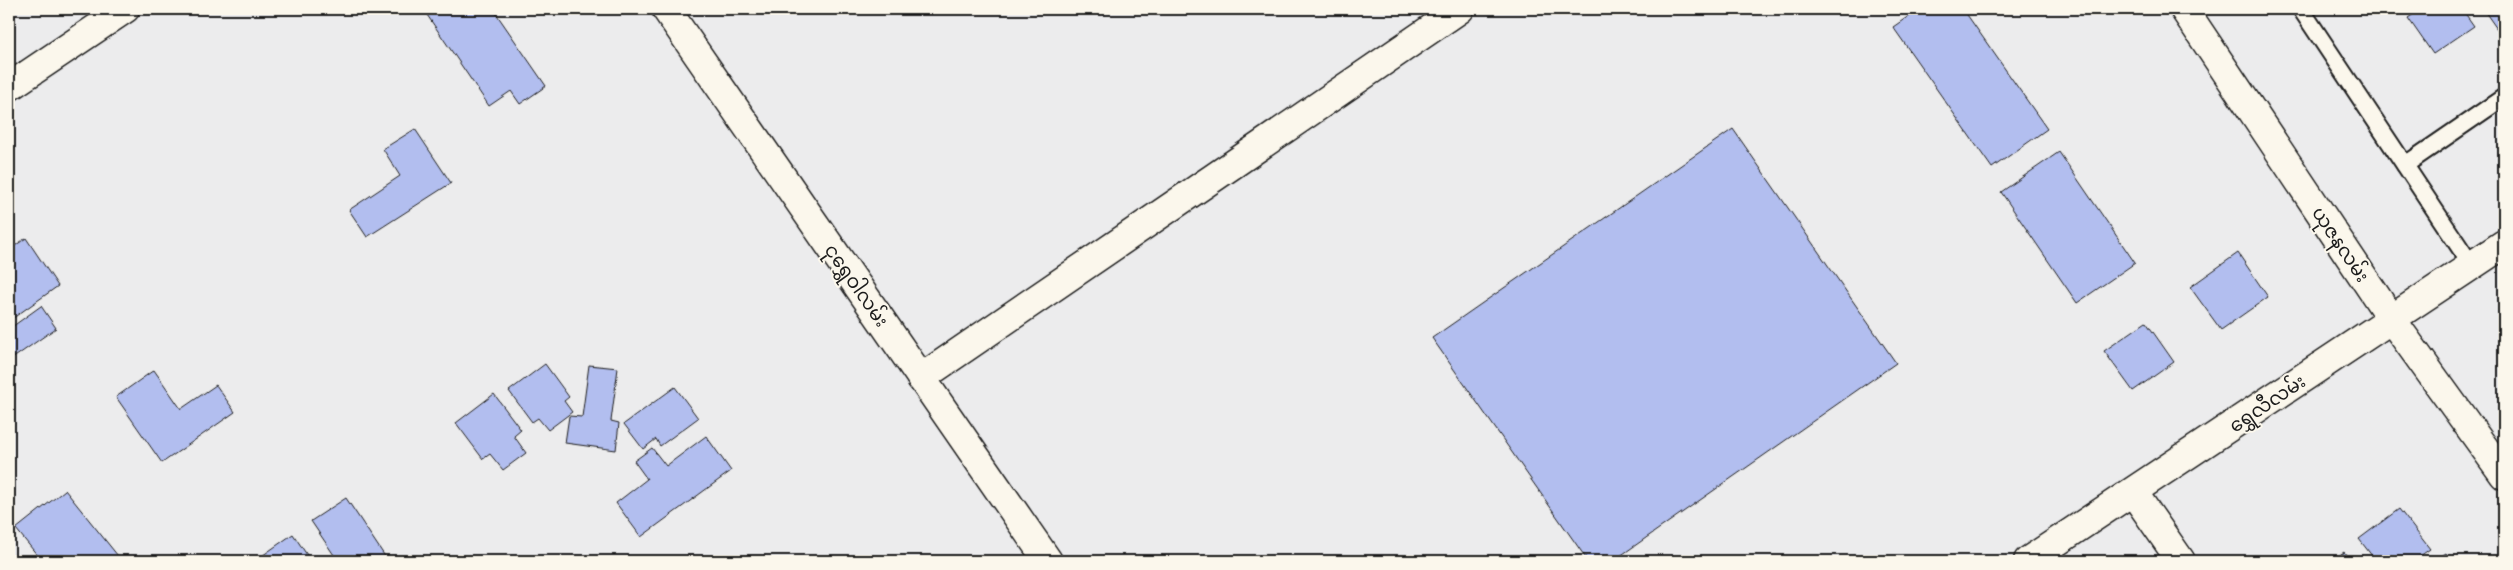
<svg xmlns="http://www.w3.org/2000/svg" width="2513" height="570" font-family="Itim,'Noto Sans Myanmar',sans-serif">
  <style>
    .building { fill: #b2beef; stroke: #1c1c1c }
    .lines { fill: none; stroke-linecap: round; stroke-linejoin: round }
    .lane-casing { stroke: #1c1c1c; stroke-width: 20 }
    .street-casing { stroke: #1c1c1c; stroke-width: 31 }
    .secondary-casing { stroke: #1c1c1c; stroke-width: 31 }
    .lane { stroke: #fbf7ec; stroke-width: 16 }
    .street { stroke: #fbf7ec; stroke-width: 28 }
    .secondary { stroke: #fbf7ec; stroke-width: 28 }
    .labels { text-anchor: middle; stroke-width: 4; stroke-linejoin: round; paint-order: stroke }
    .street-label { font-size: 19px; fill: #1c1c1c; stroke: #fbf7ec }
  </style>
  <rect width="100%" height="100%" fill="#ececed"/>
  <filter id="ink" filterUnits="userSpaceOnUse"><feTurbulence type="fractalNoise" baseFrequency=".02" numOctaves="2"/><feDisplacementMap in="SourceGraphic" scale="10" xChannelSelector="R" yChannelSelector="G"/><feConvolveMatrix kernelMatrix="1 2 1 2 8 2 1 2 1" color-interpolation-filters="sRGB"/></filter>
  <g filter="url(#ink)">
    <!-- building -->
    <g class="building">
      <polygon points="423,9 493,9 546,86 520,104 511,91 489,106"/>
      <polygon points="1919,9 1963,9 2047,129 1992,168 1893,27"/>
      <polygon points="2421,9 2462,9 2474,26 2433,54 2408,18"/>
      <polygon points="2483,9 2504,9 2504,25 2497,29"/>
      <polygon points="415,129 451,183 367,237 349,210 400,176 383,149"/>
      <polygon points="1733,129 1896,363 1613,561 1588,561 1432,338"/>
      <polygon points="2059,152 2135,263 2077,303 2001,192"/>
      <polygon points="26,238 58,286 9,321 9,250"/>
      <polygon points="2238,253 2268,297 2221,330 2190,287"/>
      <polygon points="41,306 56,328 9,361 9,329"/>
      <polygon points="2146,322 2174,362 2133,391 2104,351"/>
      <polygon points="545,364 569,397 564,401 572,412 548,430 538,418 532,422 509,391"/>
      <polygon points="589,365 618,368 611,421 619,423 616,450 565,443 569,416 582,417"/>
      <polygon points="154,370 181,409 216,385 235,412 162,463 116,397"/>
      <polygon points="675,387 698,418 660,446 656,439 643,449 624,424"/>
      <polygon points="494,394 521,430 514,436 526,453 503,470 490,454 483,459 456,423"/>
      <polygon points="706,436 731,471 641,537 616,503 647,479 634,461 652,448 666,466"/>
      <polygon points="65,490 122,561 42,561 16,529"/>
      <polygon points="346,498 388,561 338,561 311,521"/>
      <polygon points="2399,509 2430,549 2413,561 2376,561 2359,539"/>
      <polygon points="293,534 311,561 261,561 259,558"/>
      <polygon points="2344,552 2350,561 2331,561"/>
      <polygon points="2446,553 2452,561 2434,561"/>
    </g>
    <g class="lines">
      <!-- lane casing -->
      <g class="lane-casing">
        <g id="lane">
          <polyline points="2301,9 2472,266"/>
          <polyline points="2405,165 2504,97"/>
        </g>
      </g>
      <!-- street casing -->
      <g class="street-casing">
        <g id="street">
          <polyline points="2184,9 2392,320 2504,475"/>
          <polyline points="921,378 1460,9"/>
          <polyline points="2133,492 2181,561"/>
        </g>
      </g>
      <!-- secondary casing -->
      <g class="secondary-casing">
        <g id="secondary">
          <polyline points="666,9 1048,561"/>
          <polyline points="9,87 125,9"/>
          <polyline points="2028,561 2504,244"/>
        </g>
      </g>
      <!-- lane -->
      <use href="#lane" class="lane"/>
      <!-- street -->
      <use href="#street" class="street"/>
      <!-- secondary -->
      <use href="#secondary" class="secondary"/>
    </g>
  </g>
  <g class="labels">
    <!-- street labels -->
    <g class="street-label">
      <text transform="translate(2341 244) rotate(56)" y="7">ယုဇနလမ်း</text>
      <text transform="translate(857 285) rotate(55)" y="7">ငုရွှေဝါလမ်း</text>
      <text transform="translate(2267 403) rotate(-34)" y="7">ရွှေလီလမ်း</text>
    </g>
  </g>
  <!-- margin -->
  <rect width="2513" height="570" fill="none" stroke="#fbf7ec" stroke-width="30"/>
  <rect x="15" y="15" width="2483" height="540" fill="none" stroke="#1c1c1c" stroke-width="2" filter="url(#ink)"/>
</svg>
